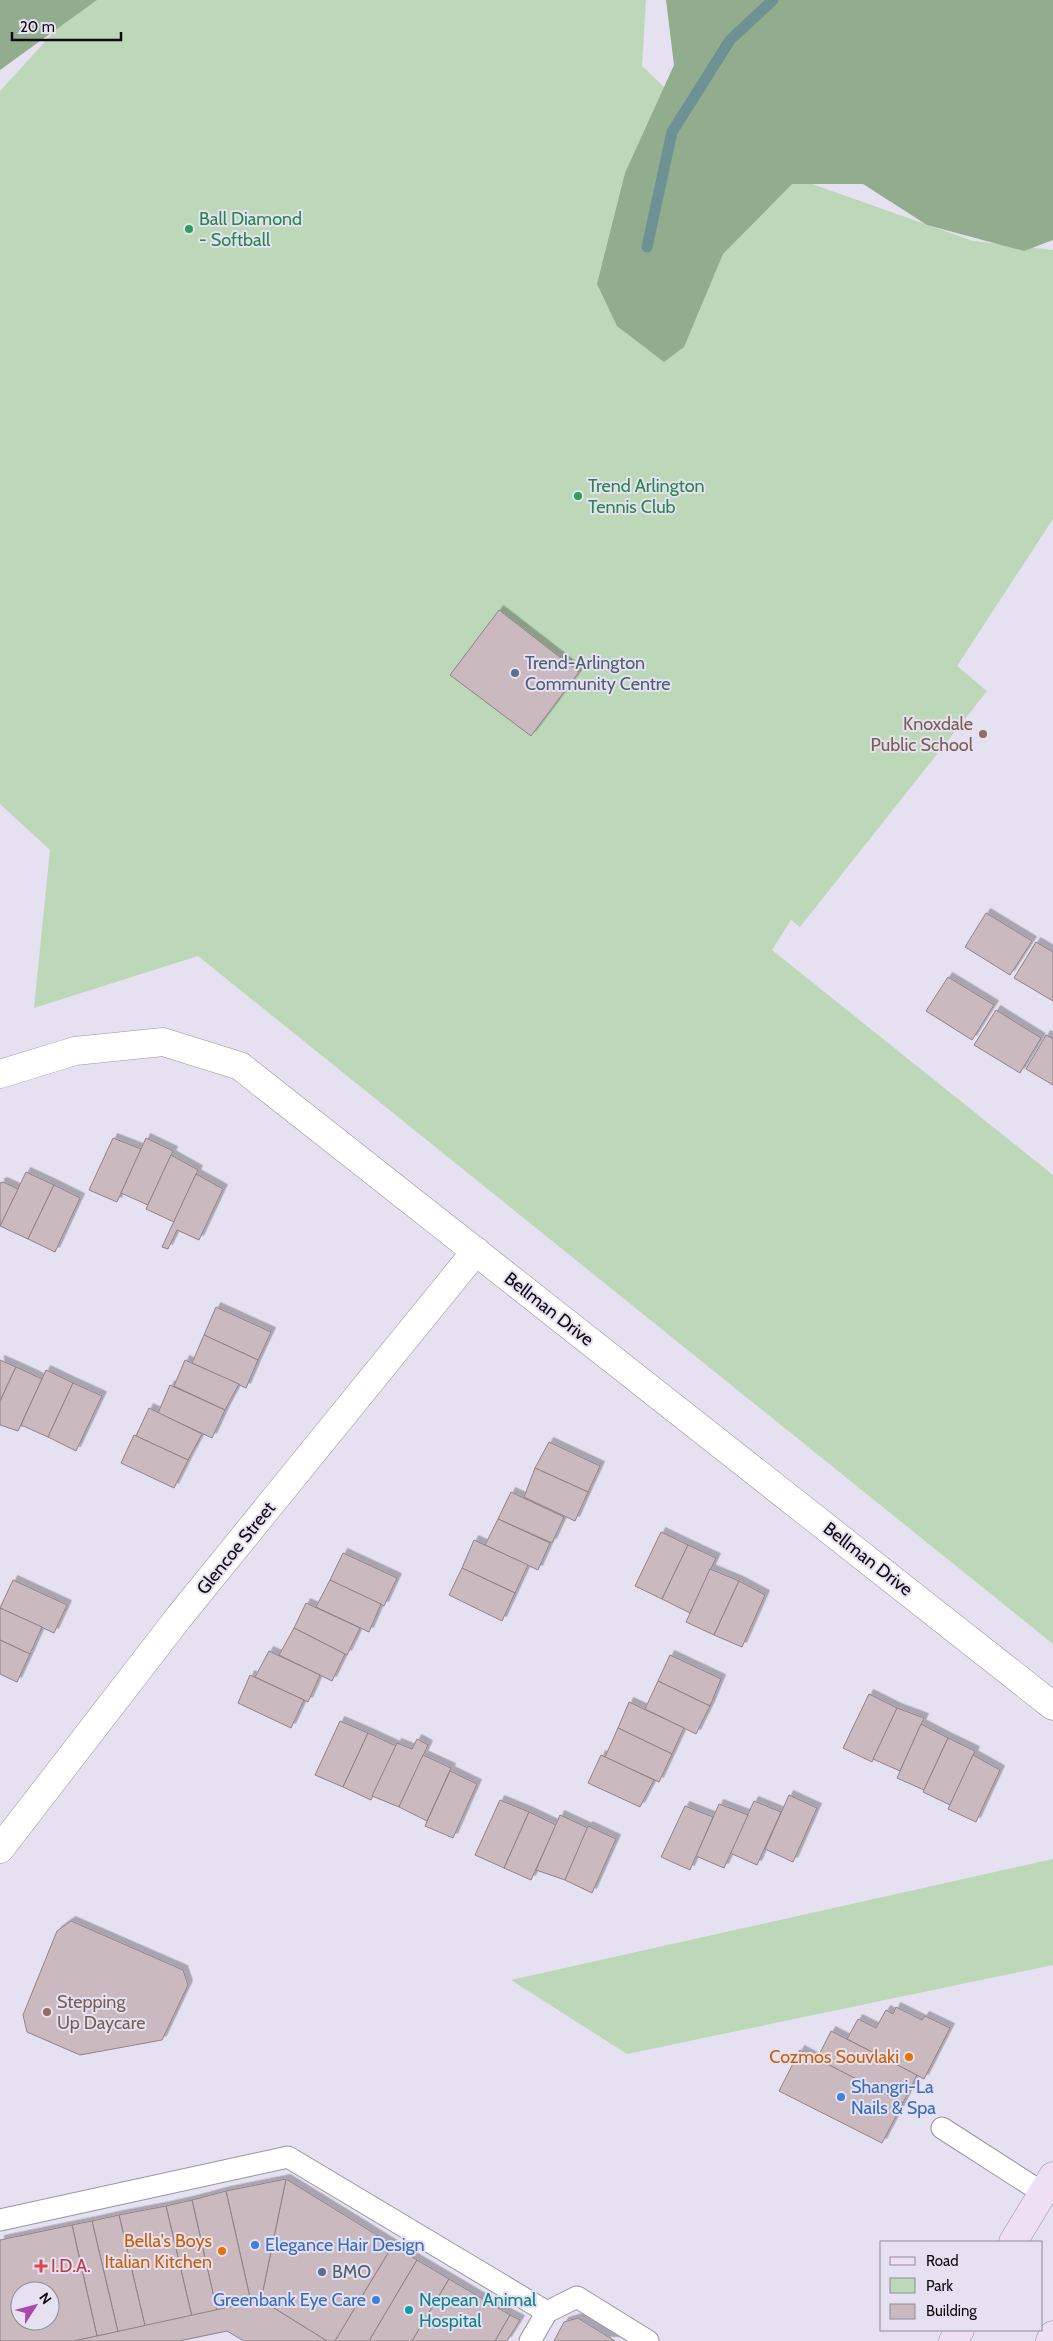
<svg xmlns="http://www.w3.org/2000/svg" width="1053" height="2341" font-family="Cabin,sans-serif">
  <style>
    .green { fill: #bdd8b9 }
    .forest { fill: #92ad8e }
    .lines { fill: none; stroke-linecap: round; stroke-linejoin: round }
    .stream { stroke: #6e9294; stroke-width: 11 }
    .building { fill: #cab9bf; stroke: #918288; fill-rule: evenodd; filter: url(#shadow) }
    .service-casing { stroke: #9894a2; stroke-width: 23 }
    .minor-casing { stroke: #9894a2; stroke-width: 29 }
    .tertiary-casing { stroke: #9894a2; stroke-width: 29 }
    .secondary-casing { stroke: #9894a2; stroke-width: 29 }
    .service { stroke: #fff; stroke-width: 21 }
    .minor { stroke: #fff; stroke-width: 28 }
    .tertiary { stroke: #fff; stroke-width: 28 }
    .secondary { stroke: #eedff4; stroke-width: 28 }
    .leisure-dot { fill: #2e9e5b; stroke: #e5e1f0; stroke-width: 2 }
    .service-dot { fill: #5c6f8a; stroke: #e5e1f0; stroke-width: 2 }
    .education-dot { fill: #8d6e63; stroke: #e5e1f0; stroke-width: 2 }
    .food-dot { fill: #e8710a; stroke: #e5e1f0; stroke-width: 2 }
    .shop-dot { fill: #3f7fe0; stroke: #e5e1f0; stroke-width: 2 }
    .health-dot { fill: #e0444e; stroke: #e5e1f0; stroke-width: 2 }
    .culture-dot { fill: #0f9aa8; stroke: #e5e1f0; stroke-width: 2 }
    .labels { text-anchor: middle; stroke-width: 4; stroke-linejoin: round; paint-order: stroke }
    .leisure-label { font-size: 18px; fill: #27864d; stroke: #e5e1f0; text-anchor: start }
    .service-label { font-size: 18px; fill: #4e5e75; stroke: #e5e1f0; text-anchor: start }
    .education-label { font-size: 18px; fill: #785e54; stroke: #e5e1f0; text-anchor: end }
    .street-label { font-size: 18px; fill: #0d0b10; stroke: #e5e1f0 }
    .food-label { font-size: 18px; fill: #c56008; stroke: #e5e1f0; text-anchor: end }
    .shop-label { font-size: 18px; fill: #366cbe; stroke: #e5e1f0; text-anchor: start }
    .health-label { font-size: 18px; fill: #be3a42; stroke: #e5e1f0; text-anchor: start }
    .culture-label { font-size: 18px; fill: #0d838f; stroke: #e5e1f0; text-anchor: start }
  </style>
  <defs>
    <filter id="shadow"><feDropShadow dx="4.5" dy="-4.5" stdDeviation="0" flood-color="#0004"/></filter>
  </defs>
  <rect width="100%" height="100%" fill="#e5e1f0"/>
  <!-- green -->
  <g class="green">
    <polygon points="83,0 646,0 642,66 739,158 973,241 1053,250 1053,519 957,666 987,691 800,927 791,920 772,950 1053,1175 1053,1644 198,956 34,1008 50,850 0,804 0,91"/>
    <polygon points="1053,1859 1053,1965 627,2054 511,1980"/>
  </g>
  <!-- forest -->
  <g class="forest">
    <polygon points="0,0 97,0 0,70"/>
    <polygon points="666,0 1053,0 1053,240 1024,251 927,225 863,184 792,184 723,254 684,347 664,362 617,326 597,284 625,173 674,65"/>
  </g>
  <g class="lines">
    <!-- stream -->
    <polyline class="stream" points="647,247 672,132 730,40 773,0"/>
  </g>
  <!-- building -->
  <g class="building">
    <polygon points="499,610 579,672 531,736 450,675"/>
    <polygon points="986,913 1032,941 1010,975 965,947"/>
    <polygon points="1036,942 1053,952 1053,1001 1014,978"/>
    <polygon points="948,977 994,1005 972,1040 926,1011"/>
    <polygon points="996,1010 1041,1038 1020,1073 974,1045"/>
    <polygon points="1046,1035 1053,1039 1053,1085 1026,1069"/>
    <polygon points="113,1138 141,1149 117,1202 89,1190"/>
    <polygon points="146,1138 173,1151 148,1205 121,1193"/>
    <polygon points="171,1155 198,1170 174,1222 146,1209"/>
    <polygon points="26,1172 54,1185 28,1239 0,1226"/>
    <polygon points="196,1174 223,1189 199,1240 177,1230 168,1249 162,1247"/>
    <polygon points="3,1182 18,1189 0,1226 0,1183"/>
    <polygon points="54,1185 80,1198 55,1252 28,1239"/>
    <polygon points="216,1307 271,1332 258,1360 204,1335"/>
    <polygon points="204,1335 258,1360 246,1388 192,1363"/>
    <polygon points="0,1360 16,1367 0,1401"/>
    <polygon points="185,1360 239,1384 225,1410 174,1386"/>
    <polygon points="16,1367 42,1379 18,1431 0,1425 0,1401"/>
    <polygon points="46,1370 73,1383 48,1437 21,1425"/>
    <polygon points="73,1383 102,1396 76,1451 48,1437"/>
    <polygon points="170,1385 225,1410 212,1438 158,1413"/>
    <polygon points="149,1408 202,1434 188,1460 136,1436"/>
    <polygon points="134,1435 188,1460 174,1488 121,1463"/>
    <polygon points="549,1442 600,1466 588,1492 535,1468"/>
    <polygon points="535,1468 588,1492 575,1521 524,1497"/>
    <polygon points="511,1492 564,1517 552,1543 498,1519"/>
    <polygon points="498,1519 550,1543 538,1570 485,1545"/>
    <polygon points="661,1532 688,1545 662,1599 635,1586"/>
    <polygon points="474,1540 528,1565 515,1593 462,1568"/>
    <polygon points="688,1545 716,1558 690,1613 662,1599"/>
    <polygon points="343,1553 397,1578 384,1606 330,1580"/>
    <polygon points="462,1568 515,1593 502,1621 449,1595"/>
    <polygon points="710,1569 739,1581 714,1635 686,1622"/>
    <polygon points="13,1580 67,1605 54,1633 0,1608"/>
    <polygon points="330,1580 381,1604 369,1632 316,1607"/>
    <polygon points="739,1581 765,1595 742,1647 714,1635"/>
    <polygon points="306,1603 360,1628 347,1655 294,1628"/>
    <polygon points="0,1608 42,1627 30,1654 0,1640"/>
    <polygon points="294,1628 345,1654 332,1681 279,1655"/>
    <polygon points="0,1640 30,1654 17,1682 0,1674"/>
    <polygon points="269,1651 320,1675 308,1702 255,1677"/>
    <polygon points="670,1655 721,1679 710,1706 658,1681"/>
    <polygon points="250,1675 304,1700 291,1728 238,1703"/>
    <polygon points="658,1681 710,1706 696,1734 645,1709"/>
    <polygon points="869,1694 897,1708 872,1762 843,1748"/>
    <polygon points="629,1702 684,1728 672,1754 618,1728"/>
    <polygon points="897,1708 924,1718 900,1771 873,1759"/>
    <polygon points="340,1721 368,1733 343,1787 315,1775"/>
    <polygon points="921,1724 948,1738 924,1790 897,1778"/>
    <polygon points="618,1728 672,1754 659,1782 605,1757"/>
    <polygon points="368,1733 396,1746 371,1800 343,1787"/>
    <polygon points="948,1738 975,1751 950,1805 923,1792"/>
    <polygon points="417,1739 428,1745 399,1807 372,1796 397,1743 412,1749"/>
    <polygon points="423,1755 451,1768 427,1821 399,1807"/>
    <polygon points="601,1755 654,1780 640,1807 588,1783"/>
    <polygon points="973,1755 1000,1770 976,1822 948,1809"/>
    <polygon points="450,1771 477,1784 453,1838 425,1826"/>
    <polygon points="789,1795 817,1808 793,1862 765,1849"/>
    <polygon points="500,1800 529,1812 504,1868 475,1855"/>
    <polygon points="754,1801 781,1812 757,1865 730,1853"/>
    <polygon points="719,1804 748,1815 724,1868 696,1856"/>
    <polygon points="685,1806 713,1817 690,1870 661,1857"/>
    <polygon points="529,1812 556,1825 531,1880 504,1868"/>
    <polygon points="560,1815 588,1828 565,1880 536,1870"/>
    <polygon points="588,1826 616,1839 592,1893 565,1880"/>
    <polygon points="71,1921 183,1970 188,1985 162,2040 80,2055 27,2032 23,2015 57,1931"/>
    <polygon points="896,2007 922,2020 925,2016 950,2028 924,2079 847,2039 858,2019 876,2028 886,2010 893,2014"/>
    <polygon points="831,2031 917,2075 903,2103 817,2059"/>
    <polygon points="800,2050 903,2103 882,2143 779,2091"/>
    <polygon points="286,2179 393,2245 335,2341 327,2341 261,2300"/>
    <polygon points="286,2179 261,2300 251,2302 226,2191"/>
    <polygon points="226,2191 251,2302 217,2311 192,2200"/>
    <polygon points="192,2200 217,2311 192,2317 166,2206"/>
    <polygon points="166,2206 192,2317 145,2326 119,2215"/>
    <polygon points="119,2215 145,2326 118,2332 92,2221"/>
    <polygon points="92,2221 118,2332 97,2336 72,2225"/>
    <path d="M72 2225 97 2336 74 2341H0V2240ZM20 2291H50V2321H20Z"/>
    <polygon points="393,2245 417,2260 369,2341 335,2341"/>
    <polygon points="417,2260 449,2279 412,2341 369,2341"/>
    <polygon points="449,2279 510,2315 495,2341 412,2341"/>
    <polygon points="261,2300 327,2341 244,2341 227,2331 179,2341 74,2341"/>
    <polygon points="510,2315 520,2320 507,2341 495,2341"/>
    <polygon points="578,2318 615,2341 554,2341 564,2322"/>
  </g>
  <g class="lines">
    <!-- service casing -->
    <g class="service-casing">
      <g id="service">
        <polyline points="942,2128 1043,2193"/>
        <polyline points="0,2220 288,2157 547,2312"/>
        <polyline points="530,2341 547,2312 577,2297 648,2341"/>
      </g>
    </g>
    <!-- minor casing -->
    <g class="minor-casing">
      <polyline id="minor" points="0,1849 179,1617 476,1251"/>
    </g>
    <!-- tertiary casing -->
    <g class="tertiary-casing">
      <polyline id="tertiary" points="0,1074 75,1051 163,1042 240,1066 1053,1706"/>
    </g>
    <!-- secondary casing -->
    <g class="secondary-casing">
      <g id="secondary">
        <polyline points="1013,2242 1053,2176"/>
        <polyline points="953,2341 960,2330"/>
        <polyline points="1050,2341 1053,2335"/>
      </g>
    </g>
    <!-- service -->
    <use href="#service" class="service"/>
    <!-- minor -->
    <use href="#minor" class="minor"/>
    <!-- tertiary -->
    <use href="#tertiary" class="tertiary"/>
    <!-- secondary -->
    <use href="#secondary" class="secondary"/>
  </g>
  <!-- markers -->
  <g class="leisure-dot">
    <circle cx="189" cy="229" r="5"/>
    <circle cx="578" cy="496" r="5"/>
  </g>
  <g class="service-dot">
    <circle cx="515" cy="673" r="5"/>
    <circle cx="322" cy="2272" r="5"/>
  </g>
  <g class="education-dot">
    <circle cx="983" cy="734" r="5"/>
    <circle cx="47" cy="2012" r="5"/>
  </g>
  <g class="food-dot">
    <circle cx="909" cy="2057" r="5"/>
    <circle cx="222" cy="2251" r="5"/>
  </g>
  <g class="shop-dot">
    <circle cx="841" cy="2097" r="5"/>
    <circle cx="255" cy="2245" r="5"/>
    <circle cx="376" cy="2300" r="5"/>
  </g>
  <path class="health-dot" d="M38.5 2258.5h5v5h5v5h-5v5h-5v-5h-5v-5h5z"/>
  <circle class="culture-dot" cx="409" cy="2310" r="5"/>
  <g class="labels">
    <!-- leisure labels -->
    <g class="leisure-label">
      <text x="199" y="225">Ball Diamond<tspan x="199" dy="21">- Softball</tspan></text>
      <text x="588" y="492">Trend Arlington<tspan x="588" dy="21">Tennis Club</tspan></text>
    </g>
    <!-- service labels -->
    <g class="service-label">
      <text x="525" y="669">Trend-Arlington<tspan x="525" dy="21">Community Centre</tspan></text>
      <text x="332" y="2278">BMO</text>
    </g>
    <!-- education labels -->
    <g class="education-label">
      <text x="973" y="730">Knoxdale<tspan x="973" dy="21">Public School</tspan></text>
      <text x="57" y="2008" text-anchor="start">Stepping<tspan x="57" dy="21">Up Daycare</tspan></text>
    </g>
    <!-- street labels -->
    <g class="street-label">
      <text transform="translate(549 1309) rotate(38)" y="6">Bellman Drive</text>
      <text transform="translate(236 1548) rotate(-51)" y="6">Glencoe Street</text>
      <text transform="translate(868 1559) rotate(38)" y="6">Bellman Drive</text>
    </g>
    <!-- food labels -->
    <g class="food-label">
      <text x="899" y="2063">Cozmos Souvlaki</text>
      <text x="212" y="2247">Bella's Boys<tspan x="212" dy="21">Italian Kitchen</tspan></text>
    </g>
    <!-- shop labels -->
    <g class="shop-label">
      <text x="851" y="2093">Shangri-La<tspan x="851" dy="21">Nails &amp; Spa</tspan></text>
      <text x="265" y="2251">Elegance Hair Design</text>
      <text x="366" y="2306" text-anchor="end">Greenbank Eye Care</text>
    </g>
    <!-- health labels -->
    <g class="health-label">
      <text x="51" y="2272">I.D.A.</text>
    </g>
    <!-- culture labels -->
    <g class="culture-label">
      <text x="419" y="2306">Nepean Animal<tspan x="419" dy="21">Hospital</tspan></text>
    </g>
  </g>
  <!-- legend -->
  <rect x="880" y="2241" width="162" height="90" fill="#e5e1f0" stroke="#8f8b96"/>
  <rect x="890" y="2257" width="25" height="8" fill="#eedff4" stroke="#8f8b96"/>
  <text x="926" y="2266" font-size="15" fill="#0d0b10">Road</text>
  <rect x="890" y="2278" width="25" height="15" fill="#bdd8b9" stroke="#8f8b96"/>
  <text x="926" y="2291" font-size="15" fill="#0d0b10">Park</text>
  <rect x="890" y="2304" width="25" height="15" fill="#cab9bf" stroke="#8f8b96"/>
  <text x="926" y="2316" font-size="15" fill="#0d0b10">Building</text>
  <!-- north arrow -->
  <g transform="translate(35 2306) rotate(54)"><circle r="24" fill="#e5e1f0" stroke="#8f8b96"/>
  <path d="M0-4L9 19L0 12L-9 19Z" fill="#aa48ae"/>
  <text y="-8" font-size="14" font-weight="bold" text-anchor="middle" fill="#0d0b10">N</text>
  </g>
  <!-- scale -->
  <path d="M12 32v8h109v-8" fill="none" stroke="#0d0b10" stroke-width="2.5"/>
  <text x="20" y="32" font-size="15" fill="#0d0b10" stroke="#e5e1f0" stroke-width="4" paint-order="stroke">20 m</text>
</svg>
